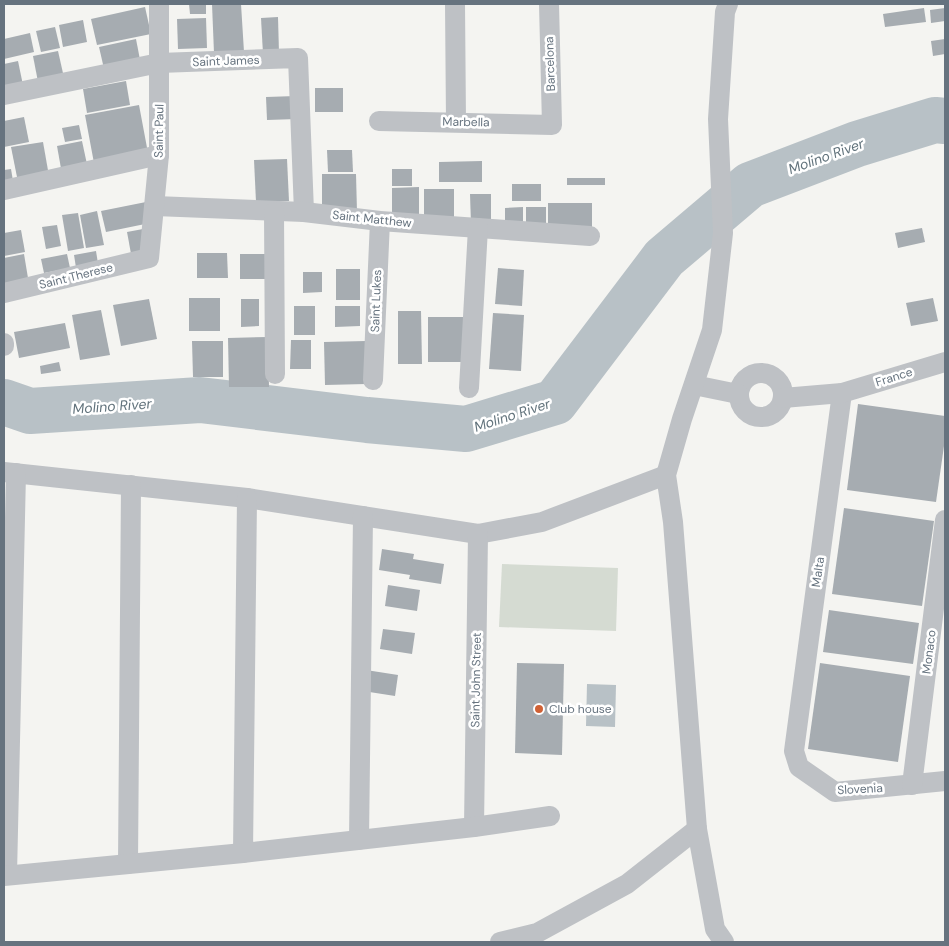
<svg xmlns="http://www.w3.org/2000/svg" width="949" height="946" font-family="'DM Sans',sans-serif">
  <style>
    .green { fill: #d5dbd2 }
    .water { fill: #b8c1c6 }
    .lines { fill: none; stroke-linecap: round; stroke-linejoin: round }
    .river { stroke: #b8c1c6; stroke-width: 46 }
    .building { fill: #a6acb1 }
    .minor { stroke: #bec1c5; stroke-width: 20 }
    .poi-dot { fill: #d06135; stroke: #fff; stroke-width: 2 }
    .labels { text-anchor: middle; stroke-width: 5; stroke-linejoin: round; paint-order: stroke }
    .street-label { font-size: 12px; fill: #66737f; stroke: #fff }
    .poi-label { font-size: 12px; fill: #66737f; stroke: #fff; text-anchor: start }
    .water-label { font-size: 14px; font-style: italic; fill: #62737c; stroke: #fff }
  </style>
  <rect width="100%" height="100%" fill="#f4f4f1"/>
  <!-- green -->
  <polygon class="green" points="502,564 618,568 616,631 499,627"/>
  <!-- water -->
  <polygon class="water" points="587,684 616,685 615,727 586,726"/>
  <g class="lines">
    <!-- river -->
    <polyline class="river" points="4,402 30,411 200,400 367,420 466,429 555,402 664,258 750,185 857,144 935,120 945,121"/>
  </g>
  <!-- building -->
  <g class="building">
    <polygon points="189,4 206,4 206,14 190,14"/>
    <polygon points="212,4 241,4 244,52 214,53"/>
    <polygon points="145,7 151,34 97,45 91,19"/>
    <polygon points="924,8 926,22 885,27 883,14"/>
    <polygon points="945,8 945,21 931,23 930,10"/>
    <polygon points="278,17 279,53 263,54 261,18"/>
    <polygon points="206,18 207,48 178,49 177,19"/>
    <polygon points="83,20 87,42 63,47 59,25"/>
    <polygon points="55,27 60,48 41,52 36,31"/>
    <polygon points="30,33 34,52 4,59 4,39"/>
    <polygon points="136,39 141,65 105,73 99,47"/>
    <polygon points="945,39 945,54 933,56 931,41"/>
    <polygon points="58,51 65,82 39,87 33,56"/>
    <polygon points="18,61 24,90 4,94 4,64"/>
    <polygon points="126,81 130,105 87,113 83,89"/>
    <rect x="315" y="88" width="28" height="24"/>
    <polygon points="296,96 297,119 267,120 266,97"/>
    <polygon points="139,105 148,153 94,163 85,115"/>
    <polygon points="24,117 29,142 4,147 4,121"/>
    <polygon points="79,125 82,139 65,142 62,128"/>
    <polygon points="82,141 88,169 62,174 57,146"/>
    <polygon points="43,142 49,176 18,182 11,147"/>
    <polygon points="327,150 352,150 353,172 328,172"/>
    <polygon points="287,159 289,201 256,202 254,160"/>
    <polygon points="482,161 482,182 439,182 439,162"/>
    <polygon points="11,169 14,187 4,189 4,170"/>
    <rect x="392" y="169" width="20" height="17"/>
    <polygon points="322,174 356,174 357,212 322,213"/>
    <rect x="567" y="178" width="38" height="7"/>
    <rect x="512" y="184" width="29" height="17"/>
    <polygon points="419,187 419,221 392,221 392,188"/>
    <rect x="424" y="189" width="30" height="34"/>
    <polygon points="470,194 491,194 491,224 471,224"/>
    <polygon points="146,202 150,223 106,232 101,211"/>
    <rect x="548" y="203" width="44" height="26"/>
    <polygon points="523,207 523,224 505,225 505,208"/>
    <rect x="526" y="207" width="20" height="21"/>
    <polygon points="97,211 104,245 86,248 80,215"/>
    <polygon points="78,213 84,248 68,251 62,215"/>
    <polygon points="57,225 61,246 46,249 42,227"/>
    <polygon points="922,228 925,242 898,248 895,233"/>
    <polygon points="143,229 148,257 132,259 127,232"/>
    <polygon points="21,230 25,252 4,256 4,233"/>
    <polygon points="96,251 99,270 77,274 74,255"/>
    <polygon points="197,253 227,253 228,278 197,278"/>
    <polygon points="24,254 29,284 4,289 4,258"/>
    <polygon points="67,254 70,268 44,273 41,259"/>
    <rect x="240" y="254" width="28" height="25"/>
    <polygon points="498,268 524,270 522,306 495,304"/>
    <rect x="336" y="269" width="24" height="31"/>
    <polygon points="303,272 322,272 322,292 303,293"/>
    <rect x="189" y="298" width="31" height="33"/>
    <polygon points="933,298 938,321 911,326 906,303"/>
    <polygon points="149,299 157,339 121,346 113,305"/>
    <polygon points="241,299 259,299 259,326 241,327"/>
    <rect x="294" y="306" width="21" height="29"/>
    <polygon points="335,306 360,306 360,326 335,327"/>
    <polygon points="101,310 110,355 80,360 72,315"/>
    <polygon points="398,311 421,311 422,364 398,364"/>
    <polygon points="493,313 524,315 521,371 489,369"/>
    <rect x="428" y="317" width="35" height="45"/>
    <polygon points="65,323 70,348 19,358 14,332"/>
    <polygon points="268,337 269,387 229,387 228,338"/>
    <polygon points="291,340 311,340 311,369 290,369"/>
    <polygon points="192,341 223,341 223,377 193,377"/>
    <polygon points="366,341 366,384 325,385 324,342"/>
    <polygon points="59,362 61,371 41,374 40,366"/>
    <polygon points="858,404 945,416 945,439 936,502 847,490"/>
    <polygon points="844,508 934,521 922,606 832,594"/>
    <polygon points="382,549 414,554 413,559 444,564 441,584 409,579 410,575 379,570"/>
    <polygon points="388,585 420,590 417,611 385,606"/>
    <polygon points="829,610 919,623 913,664 823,652"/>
    <polygon points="383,629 415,633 412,654 380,649"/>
    <polygon points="517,663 564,664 562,755 515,753"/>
    <polygon points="820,663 910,676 898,762 808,749"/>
    <polygon points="366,670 398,675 395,696 363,691"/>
  </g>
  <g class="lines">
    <!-- minor -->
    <g class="minor">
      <polyline points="455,4 456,122"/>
      <polyline points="4,95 159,63 298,58 304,212"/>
      <polyline points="379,121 552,125 549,4"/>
      <polyline points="4,190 159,155"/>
      <polyline points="155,206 304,212 380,221 590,236"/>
      <polyline points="274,212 275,374"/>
      <polyline points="4,293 149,258 159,155 159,4"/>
      <polyline points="4,343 4,346"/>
      <circle cx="761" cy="395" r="22"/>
      <polyline points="373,380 380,221"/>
      <polyline points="694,385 738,394"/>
      <polyline points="469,388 478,228"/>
      <polyline points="842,393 794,751 799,767 835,792 945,781"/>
      <polyline points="783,398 842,393 945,362"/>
      <polyline points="4,472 247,498 478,534 542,522 666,475"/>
      <polyline points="912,785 945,520"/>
      <polyline points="474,827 478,534"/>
      <polyline points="359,840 363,516"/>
      <polyline points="243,853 247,498"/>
      <polyline points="128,864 131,485"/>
      <polyline points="7,875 16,473"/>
      <polyline points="4,876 243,853 474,827 550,816"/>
      <polyline points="500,942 537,933 627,884 697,829"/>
      <polyline points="724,942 715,929 697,829 673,522 666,475 682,419 712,330 723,233 718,119 725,12 728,4"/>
    </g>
  </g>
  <!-- markers -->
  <circle class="poi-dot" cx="539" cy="709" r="5"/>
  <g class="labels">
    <!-- street labels -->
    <g class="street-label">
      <text transform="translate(226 61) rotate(-2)" y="4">Saint James</text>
      <text transform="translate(550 64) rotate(-92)" y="4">Barcelona</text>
      <text transform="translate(466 122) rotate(1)" y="4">Marbella</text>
      <text transform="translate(159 131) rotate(-89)" y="4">Saint Paul</text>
      <text transform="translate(372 219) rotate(6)" y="4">Saint Matthew</text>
      <text transform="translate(76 276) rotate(-14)" y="4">Saint Therese</text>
      <text transform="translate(376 301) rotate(-88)" y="4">Saint Lukes</text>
      <text transform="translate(894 377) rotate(-17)" y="4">France</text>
      <text transform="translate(818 572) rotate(-82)" y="4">Malta</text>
      <text transform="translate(929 652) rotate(-83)" y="4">Monaco</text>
      <text transform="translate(476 680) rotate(-89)" y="4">Saint John Street</text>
      <text transform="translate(860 789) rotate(-3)" y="4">Slovenia</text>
    </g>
    <!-- poi labels -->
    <g class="poi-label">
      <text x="549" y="713">Club house</text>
    </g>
    <!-- water labels -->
    <g class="water-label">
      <text transform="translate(826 156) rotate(-20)" y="5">Molino River</text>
      <text transform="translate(112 406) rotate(-4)" y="5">Molino River</text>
      <text transform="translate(512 415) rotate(-18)" y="5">Molino River</text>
    </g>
  </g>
  <!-- border -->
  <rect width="949" height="946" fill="none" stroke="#66737f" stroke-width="10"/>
</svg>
